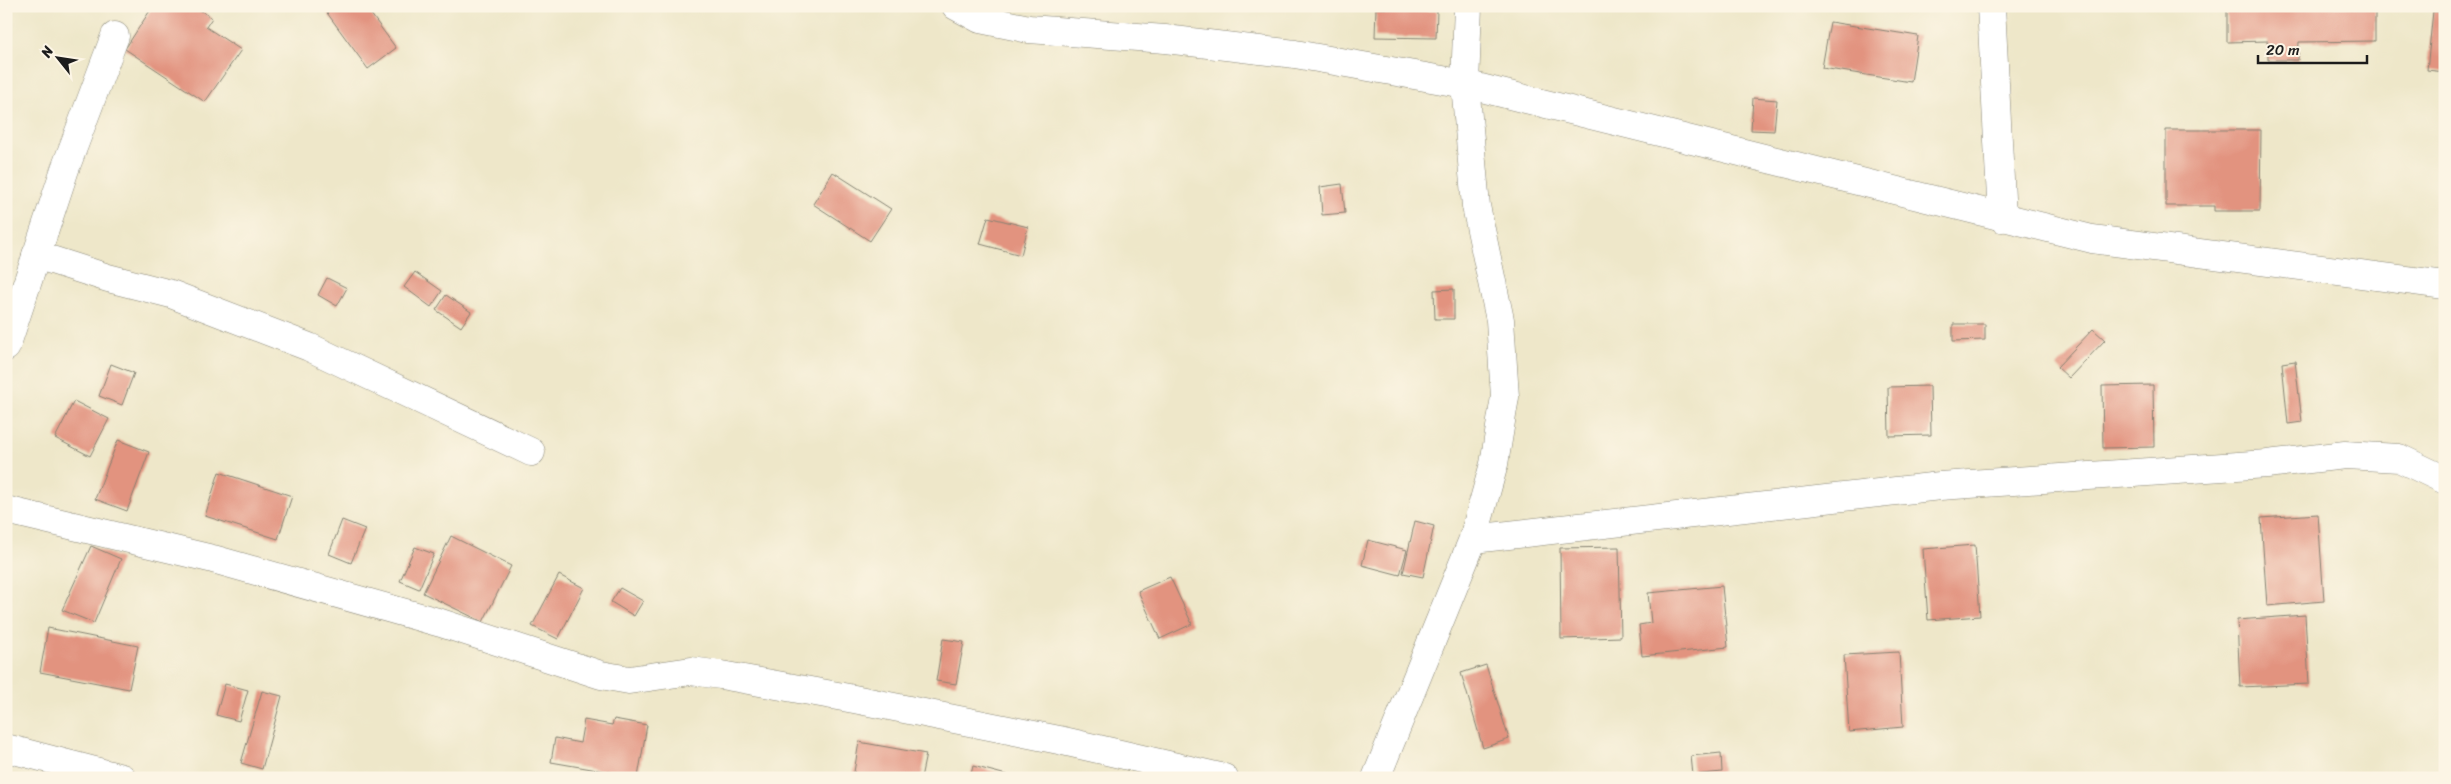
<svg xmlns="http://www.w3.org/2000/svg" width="2451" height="784" font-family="Sriracha,sans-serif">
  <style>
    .building { fill: #e2937f }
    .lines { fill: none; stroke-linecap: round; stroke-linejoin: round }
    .minor-casing { stroke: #858272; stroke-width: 29 }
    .minor { stroke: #fff; stroke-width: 28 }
  </style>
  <rect width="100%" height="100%" fill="#fcf5e5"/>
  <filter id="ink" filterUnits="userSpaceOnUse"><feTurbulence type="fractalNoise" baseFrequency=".02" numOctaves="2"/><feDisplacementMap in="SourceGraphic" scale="10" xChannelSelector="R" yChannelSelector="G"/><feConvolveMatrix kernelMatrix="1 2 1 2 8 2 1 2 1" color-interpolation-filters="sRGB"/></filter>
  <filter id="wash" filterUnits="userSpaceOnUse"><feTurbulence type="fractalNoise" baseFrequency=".0096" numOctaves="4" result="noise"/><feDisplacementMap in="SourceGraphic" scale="20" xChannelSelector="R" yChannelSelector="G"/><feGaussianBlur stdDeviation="1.12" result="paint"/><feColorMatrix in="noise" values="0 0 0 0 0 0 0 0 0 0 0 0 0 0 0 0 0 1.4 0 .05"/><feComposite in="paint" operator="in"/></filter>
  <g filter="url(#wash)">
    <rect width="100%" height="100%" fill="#eee7c9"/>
    <g id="blocks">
      <!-- building -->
      <g class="building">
        <polygon points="153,6 194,6 212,18 206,27 241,50 205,102 125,49"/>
        <polygon points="322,6 365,6 396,48 368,69"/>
        <polygon points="2227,6 2375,6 2375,41 2299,42 2298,60 2268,60 2268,41 2227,42"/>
        <polygon points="1376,8 1437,11 1436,38 1375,37"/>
        <polygon points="2433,11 2445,13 2445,72 2427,70"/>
        <polygon points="1830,22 1918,36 1911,82 1822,68"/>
        <polygon points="1753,98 1777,100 1774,131 1751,130"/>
        <polygon points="2166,130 2261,130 2260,211 2214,211 2214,206 2166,206"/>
        <polygon points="833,172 891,209 870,241 813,204"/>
        <polygon points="1342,184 1345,213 1322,215 1320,187"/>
        <polygon points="988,217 1028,227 1021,255 980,244"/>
        <polygon points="415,272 442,291 431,307 404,287"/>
        <polygon points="327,278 347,288 337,306 318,295"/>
        <polygon points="1454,289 1454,319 1435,319 1434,290"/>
        <polygon points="446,295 471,312 461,327 436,310"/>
        <polygon points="1953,324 1985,324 1985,340 1953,341"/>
        <polygon points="2093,329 2105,340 2069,378 2057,367"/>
        <polygon points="2295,361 2302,422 2288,424 2282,363"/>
        <polygon points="111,364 134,373 122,405 99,396"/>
        <polygon points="2153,385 2154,447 2103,448 2102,386"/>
        <polygon points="1930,386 1931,435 1889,436 1888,387"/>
        <polygon points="74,401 109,419 90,456 55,438"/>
        <polygon points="118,440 149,452 127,511 95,499"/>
        <polygon points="219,472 292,496 278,539 205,516"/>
        <polygon points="2318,514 2324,601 2267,606 2261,518"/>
        <polygon points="342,520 365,529 351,563 329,554"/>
        <polygon points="1415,521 1434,526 1423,577 1403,573"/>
        <polygon points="451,536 511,566 483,622 423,593"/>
        <polygon points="1368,540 1407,550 1400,575 1362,565"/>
        <polygon points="1975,545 1980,616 1928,620 1923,549"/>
        <polygon points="91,546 121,559 94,623 62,610"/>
        <polygon points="415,547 434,554 419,589 400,581"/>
        <polygon points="1619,547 1621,637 1561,639 1560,548"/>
        <polygon points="559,575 584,588 558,639 532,626"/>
        <polygon points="1170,577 1192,624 1160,639 1138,591"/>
        <polygon points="1722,586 1728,647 1642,656 1639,625 1651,623 1648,593"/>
        <polygon points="620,588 643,601 634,616 611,602"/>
        <polygon points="2305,615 2309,684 2240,687 2237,620"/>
        <polygon points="48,628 138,646 129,689 40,672"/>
        <polygon points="943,639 964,642 956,684 936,681"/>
        <polygon points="1899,652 1903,727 1849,732 1844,655"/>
        <polygon points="1486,665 1509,739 1483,748 1461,673"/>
        <polygon points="225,684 248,690 239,721 216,715"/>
        <polygon points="262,691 282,696 262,769 241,763"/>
        <polygon points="614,719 647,725 638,777 551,762 555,738 580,743 584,720 612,725"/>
        <polygon points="859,742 926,754 921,778 853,778"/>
        <polygon points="1721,753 1722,772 1693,775 1691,756"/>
        <polygon points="973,766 1014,777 1014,778 970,778"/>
      </g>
    </g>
  </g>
  <g filter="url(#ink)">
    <use href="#blocks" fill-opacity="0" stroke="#858272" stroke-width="1"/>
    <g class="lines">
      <!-- minor casing -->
      <g class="minor-casing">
        <g id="minor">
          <polyline points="956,6 980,19 1029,29 1165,39 1295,54 1465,84 2092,239 2445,285"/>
          <polyline points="1991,6 2002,218"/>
          <polyline points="36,255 108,278 171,294 309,347 531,452"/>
          <polyline points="6,347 65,169 115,36"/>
          <polyline points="6,510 213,559 441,623 601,675 629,680 691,671 721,675 854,699 1059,740 1224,778"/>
          <polyline points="1473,539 1940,486 2267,464 2345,455 2399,458 2445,480"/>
          <polyline points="6,748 122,778"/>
          <polyline points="1376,778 1473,539 1494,464 1505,397 1500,320 1476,206 1465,84 1468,6"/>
        </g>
      </g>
      <!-- minor -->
      <use href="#minor" class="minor"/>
    </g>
  </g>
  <!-- margin -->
  <rect width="2451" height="784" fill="none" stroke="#fcf5e5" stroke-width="25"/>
  <!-- north arrow -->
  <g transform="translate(58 58) rotate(300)" stroke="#fcf5e5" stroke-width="4" paint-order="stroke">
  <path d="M0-4L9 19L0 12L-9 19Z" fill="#1c1c1c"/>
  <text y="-8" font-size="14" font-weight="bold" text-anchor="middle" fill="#1c1c1c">N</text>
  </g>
  <!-- scale -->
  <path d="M2258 55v8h109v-8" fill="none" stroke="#1c1c1c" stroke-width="2.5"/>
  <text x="2266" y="55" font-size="15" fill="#1c1c1c" stroke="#fcf5e5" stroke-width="4" paint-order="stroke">20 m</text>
</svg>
